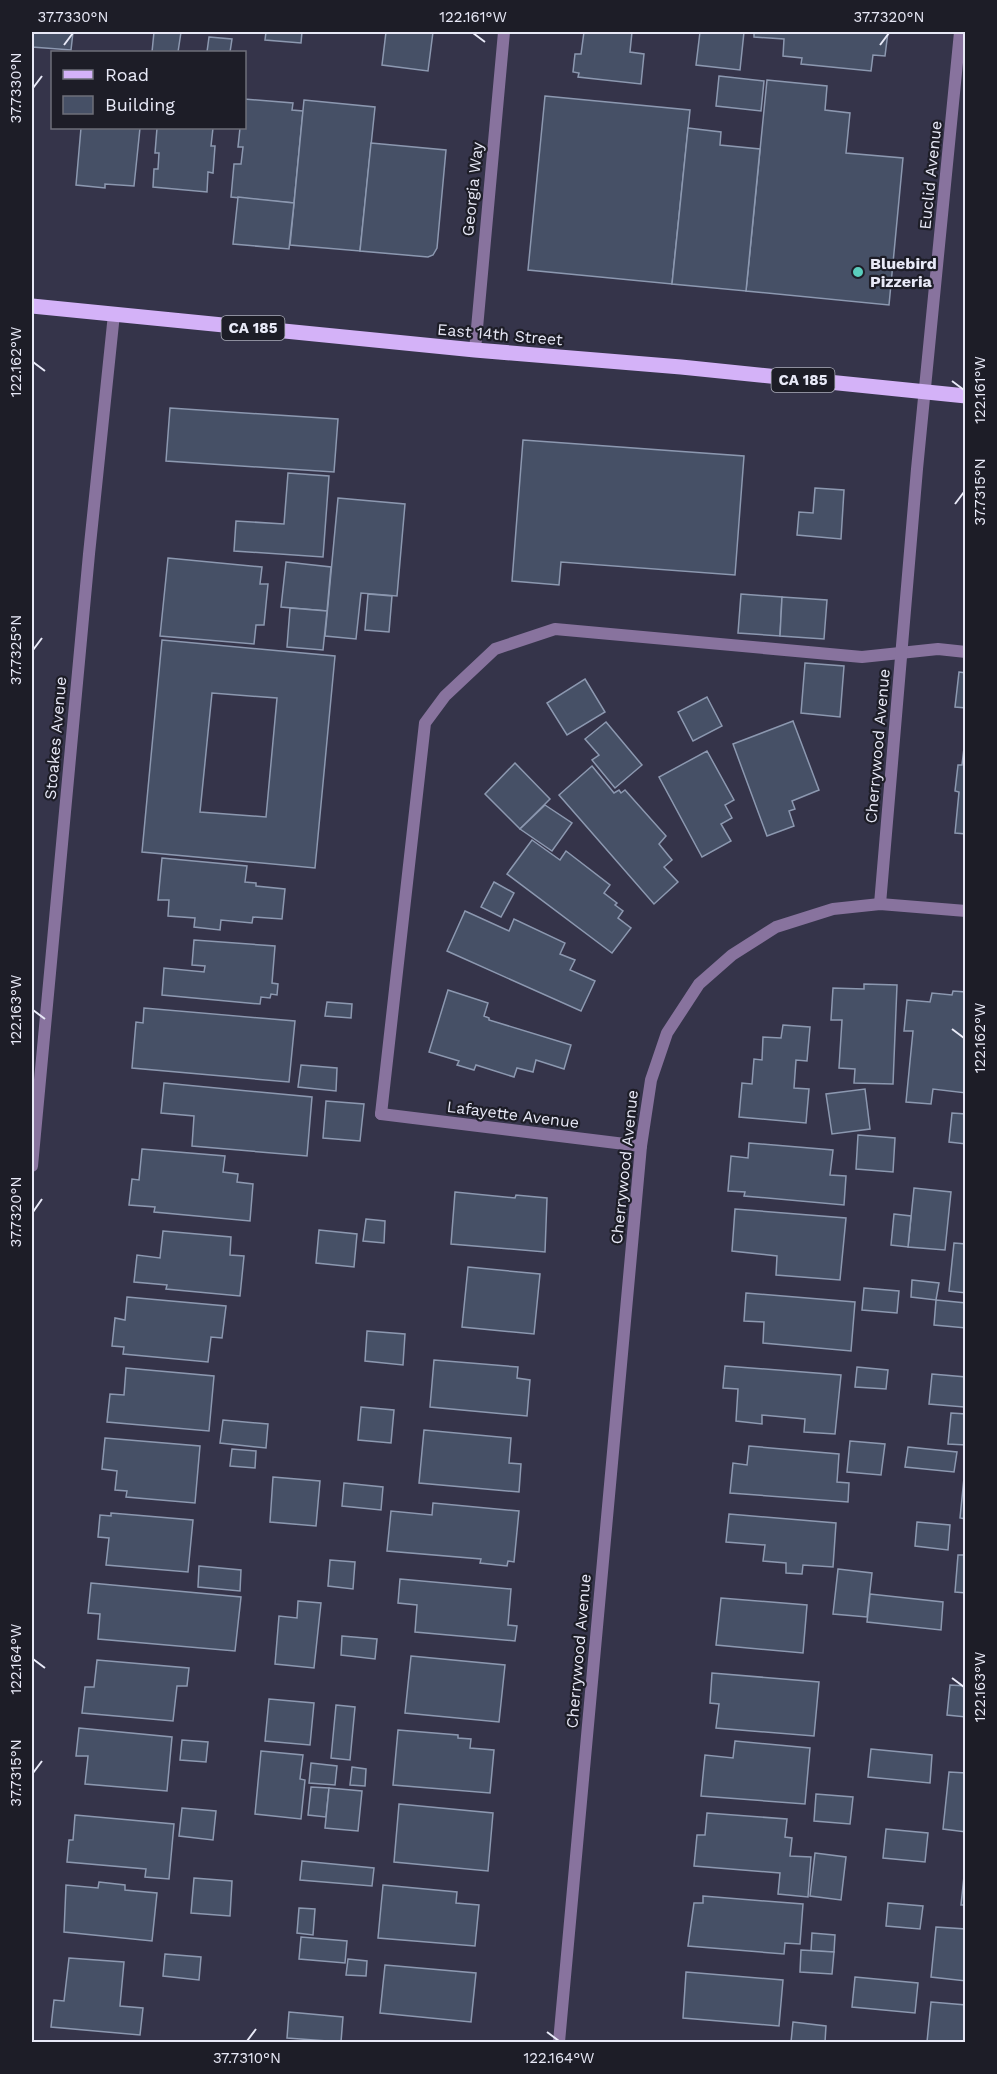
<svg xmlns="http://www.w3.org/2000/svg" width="997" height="2074" font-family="'Work Sans',sans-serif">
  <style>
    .building { fill: #465066; stroke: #8c98b0; stroke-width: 1.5; fill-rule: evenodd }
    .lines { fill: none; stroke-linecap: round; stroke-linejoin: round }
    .lane { stroke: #88739e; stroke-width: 12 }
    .street { stroke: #88739e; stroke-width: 12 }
    .primary { stroke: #d4b2f8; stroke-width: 15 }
    .ticks { fill: none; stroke: #e8e9f7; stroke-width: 2 }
    .poi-dot { fill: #5acebd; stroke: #1d1d27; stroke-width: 2 }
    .labels { text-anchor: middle; stroke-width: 4.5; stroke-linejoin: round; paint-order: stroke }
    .shield { fill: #1d1d27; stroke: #abacb9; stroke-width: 1.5 }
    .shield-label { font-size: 15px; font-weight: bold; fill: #e8e9f7 }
    .street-label { font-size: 16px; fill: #e8e9f7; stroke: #1d1d27 }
    .poi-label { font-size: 16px; font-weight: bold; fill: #e8e9f7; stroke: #1d1d27; text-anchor: start }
    .neatline { fill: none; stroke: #e8e9f7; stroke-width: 2 }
    .ticks-label { font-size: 15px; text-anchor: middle; fill: #e8e9f7 }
  </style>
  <rect width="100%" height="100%" fill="#35344a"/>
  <!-- building -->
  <g class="building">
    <polygon points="32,32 73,32 71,50 32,47"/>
    <polygon points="154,32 181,32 178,52 152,52"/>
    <polygon points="266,32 302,32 301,43 265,40"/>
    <polygon points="386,32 433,32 428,71 382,65"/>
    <polygon points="584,32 632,32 630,52 644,54 641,84 578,77 579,73 573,72 575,54 581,54"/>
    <polygon points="700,32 744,32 740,70 696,65"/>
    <polygon points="754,32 888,32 885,56 873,55 871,71 801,64 802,58 783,56 784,39 754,37"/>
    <polygon points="209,37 232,39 230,52 207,52"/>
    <polygon points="719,76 764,81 761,111 716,106"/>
    <polygon points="767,80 827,86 825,110 850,113 846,153 903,158 889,305 746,291"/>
    <polygon points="545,96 690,110 672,284 528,270"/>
    <polygon points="244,99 293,103 292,110 303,111 294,203 231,197 234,164 241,164 243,147 238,147 240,128 244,128"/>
    <polygon points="304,100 375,107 360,251 290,245"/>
    <polygon points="81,128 140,128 134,186 105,184 105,188 76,185"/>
    <polygon points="157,128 213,128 211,146 215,146 213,173 208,172 207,192 153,187 154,169 158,169 159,153 155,153"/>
    <polygon points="688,128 721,132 720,145 760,149 746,291 672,284"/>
    <polygon points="371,143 446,150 437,248 433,255 428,257 360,251"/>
    <polygon points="238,197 294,203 289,249 233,244"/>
    <polygon points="170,408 338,419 334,472 166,461"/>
    <polygon points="523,440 744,456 735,575 561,562 559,585 512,581"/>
    <polygon points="288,473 329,476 323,557 234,551 236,521 284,524"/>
    <polygon points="815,488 844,490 841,539 797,535 799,512 813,513"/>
    <polygon points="338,498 405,504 397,596 361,593 356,639 325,636"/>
    <polygon points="168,558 262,567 260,584 268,584 264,625 256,625 254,644 160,636"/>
    <polygon points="286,562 331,567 327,611 281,607"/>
    <polygon points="368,594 392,596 389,632 365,630"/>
    <polygon points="741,594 782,597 780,636 738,633"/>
    <polygon points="782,597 827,600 824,639 780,636"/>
    <polygon points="290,608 327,611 323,650 287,647"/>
    <path d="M162 640 335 656 315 868 142 852ZM212 693 277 698 266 817 200 812Z"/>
    <polygon points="805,663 844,666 840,717 801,713"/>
    <polygon points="959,672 966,673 966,708 955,707"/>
    <polygon points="585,679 605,712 567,735 547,703"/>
    <polygon points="707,697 722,726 693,741 678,712"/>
    <polygon points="793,721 819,790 792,801 795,809 789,811 794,826 767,836 733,744"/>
    <polygon points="606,722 642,765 615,788 592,760 599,755 585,739"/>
    <polygon points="966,731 966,834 955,833 959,792 955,791 958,765 962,765"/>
    <polygon points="707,751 734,800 725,805 732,818 721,824 731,841 702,857 659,777"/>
    <polygon points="515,763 550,799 520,829 485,794"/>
    <polygon points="592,766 614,793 619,790 621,793 625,790 666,836 659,844 672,860 664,867 678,882 654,904 559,795"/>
    <polygon points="545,805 572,823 552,851 520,829"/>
    <polygon points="532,840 560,860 566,851 610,885 604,893 617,903 615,905 623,911 618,918 631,928 612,953 507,874"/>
    <polygon points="162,858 247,866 245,882 256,883 256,886 285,889 282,919 253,917 252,923 221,920 220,930 194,927 195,918 168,916 169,900 158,900"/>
    <polygon points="494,882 514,893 501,917 481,907"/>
    <polygon points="465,911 509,931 514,919 565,943 560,954 575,960 570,970 595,981 581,1011 447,951"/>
    <polygon points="194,940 275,946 272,983 278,984 277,995 271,994 270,998 261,997 260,1004 162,995 164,968 204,972 205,966 192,965"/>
    <polygon points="864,984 897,985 893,1084 854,1083 855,1069 839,1068 842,1020 831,1020 833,988 864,989"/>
    <polygon points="448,990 488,1003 484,1016 489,1018 489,1020 571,1045 564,1069 536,1060 533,1072 517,1068 514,1077 476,1065 474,1070 457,1065 459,1061 429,1052"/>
    <polygon points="953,991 966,992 966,1093 933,1089 931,1104 906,1102 913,1031 904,1031 907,1000 930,1002 932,993 952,995"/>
    <polygon points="327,1002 352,1004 351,1018 325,1016"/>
    <polygon points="144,1008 295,1021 289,1082 132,1068 136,1022 143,1023"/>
    <polygon points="783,1025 810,1027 807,1061 796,1060 794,1088 809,1089 806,1123 739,1117 742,1083 752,1084 754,1059 762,1060 763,1037 781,1038"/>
    <polygon points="301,1065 337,1068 336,1091 298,1087"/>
    <polygon points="164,1083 312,1097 307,1156 192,1146 194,1116 161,1113"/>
    <polygon points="865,1089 870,1129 832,1134 826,1094"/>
    <polygon points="326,1101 364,1104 360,1141 323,1138"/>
    <polygon points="952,1113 966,1114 966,1144 949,1142"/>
    <polygon points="858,1135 895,1138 893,1172 856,1169"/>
    <polygon points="749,1143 833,1150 830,1175 846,1176 844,1205 744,1196 745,1192 728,1191 731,1156 748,1158"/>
    <polygon points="142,1149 225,1156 223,1172 238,1174 237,1182 253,1184 250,1221 154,1212 155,1207 129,1205 132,1179 139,1180"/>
    <polygon points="914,1188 951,1192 945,1250 908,1247"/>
    <polygon points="455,1192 515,1198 516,1195 547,1198 545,1252 451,1244"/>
    <polygon points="735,1209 846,1218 840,1280 776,1275 777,1256 732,1251"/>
    <polygon points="894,1214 911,1216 908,1247 891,1245"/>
    <polygon points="366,1219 385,1221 384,1243 363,1241"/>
    <polygon points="319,1230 357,1234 354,1267 316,1263"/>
    <polygon points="163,1231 231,1237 230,1255 244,1256 240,1296 166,1289 167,1285 134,1282 137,1255 160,1258"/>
    <polygon points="954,1243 966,1244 966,1293 949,1291"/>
    <polygon points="468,1267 540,1274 534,1334 462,1327"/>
    <polygon points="912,1280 939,1283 936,1300 911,1297"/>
    <polygon points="864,1288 899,1291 897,1313 862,1310"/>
    <polygon points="746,1293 855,1302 851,1351 763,1343 764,1322 744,1321"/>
    <polygon points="127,1297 226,1306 222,1338 211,1337 208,1362 123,1354 124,1347 112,1346 115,1318 125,1320"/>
    <polygon points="936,1300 966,1303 966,1328 934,1325"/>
    <polygon points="367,1331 405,1334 403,1365 365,1361"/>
    <polygon points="434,1360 518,1367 517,1378 530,1380 527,1416 430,1407"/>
    <polygon points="725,1366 841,1375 835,1434 804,1432 805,1419 762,1415 762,1424 736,1421 738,1389 723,1388"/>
    <polygon points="857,1367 888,1370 886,1389 855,1387"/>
    <polygon points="126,1368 214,1376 209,1431 107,1422 110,1394 124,1395"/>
    <polygon points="932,1374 966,1377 964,1407 929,1404"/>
    <polygon points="361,1407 394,1410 391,1443 358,1440"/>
    <polygon points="951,1413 966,1414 966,1445 948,1444"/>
    <polygon points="223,1420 268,1424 266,1448 220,1443"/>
    <polygon points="424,1430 511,1438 509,1463 521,1464 519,1492 419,1483"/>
    <polygon points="105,1438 200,1446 195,1503 126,1497 127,1491 115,1490 117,1471 102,1469"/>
    <polygon points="850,1441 885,1444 881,1475 847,1472"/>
    <polygon points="749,1446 839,1454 837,1482 849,1483 848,1502 730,1493 733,1463 747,1465"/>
    <polygon points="908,1447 957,1452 954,1472 905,1467"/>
    <polygon points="232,1449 256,1451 255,1468 230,1466"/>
    <polygon points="273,1477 320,1481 316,1526 270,1522"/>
    <polygon points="964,1478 966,1478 966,1519 960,1518"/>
    <polygon points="344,1483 383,1487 381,1510 342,1506"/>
    <polygon points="433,1503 519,1511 514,1562 508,1561 507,1566 480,1563 481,1559 387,1551 391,1511 432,1515"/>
    <polygon points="111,1513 193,1520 188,1572 106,1565 109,1538 98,1537 100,1515 111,1516"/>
    <polygon points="729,1514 836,1523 833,1567 803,1565 802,1574 786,1573 786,1563 763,1561 765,1545 726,1542"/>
    <polygon points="917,1522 950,1525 948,1550 915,1546"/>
    <polygon points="958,1555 966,1555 966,1593 955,1592"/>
    <polygon points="330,1560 355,1562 353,1589 328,1586"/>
    <polygon points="199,1566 241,1570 240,1591 198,1587"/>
    <polygon points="838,1569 872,1573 867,1617 833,1614"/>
    <polygon points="400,1579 511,1589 508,1625 517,1626 515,1641 415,1632 417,1605 398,1603"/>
    <polygon points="91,1583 241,1597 235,1651 98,1639 100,1614 88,1613"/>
    <polygon points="870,1594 943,1602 941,1630 867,1622"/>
    <polygon points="721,1598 807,1605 803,1653 716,1645"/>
    <polygon points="298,1601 321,1603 314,1668 275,1664 279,1616 297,1618"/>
    <polygon points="342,1636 377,1639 375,1659 341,1655"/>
    <polygon points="411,1656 505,1665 499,1722 405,1713"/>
    <polygon points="97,1660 189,1668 187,1686 177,1686 173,1721 82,1713 85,1687 94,1687"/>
    <polygon points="712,1673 819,1682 814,1736 716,1728 719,1704 710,1703"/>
    <polygon points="950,1685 966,1686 966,1717 947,1715"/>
    <polygon points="269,1699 314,1703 310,1745 265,1741"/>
    <polygon points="336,1705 355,1707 350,1760 331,1758"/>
    <polygon points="79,1728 172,1737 167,1791 85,1784 88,1756 76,1756"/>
    <polygon points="398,1730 458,1735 458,1738 471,1739 470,1748 494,1750 490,1793 393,1785"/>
    <polygon points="182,1740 208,1742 206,1762 180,1760"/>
    <polygon points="735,1741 810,1748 805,1804 701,1796 705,1755 733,1758"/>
    <polygon points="871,1749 932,1755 930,1783 868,1777"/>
    <polygon points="261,1751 303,1755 300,1779 305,1780 301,1819 255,1814"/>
    <polygon points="311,1763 337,1766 335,1785 309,1783"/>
    <polygon points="352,1767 366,1769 365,1786 350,1785"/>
    <polygon points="949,1772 966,1773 966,1832 943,1829"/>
    <polygon points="311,1787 329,1788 326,1817 308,1815"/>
    <polygon points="329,1788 362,1791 358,1831 325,1828"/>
    <polygon points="816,1794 853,1797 850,1824 814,1821"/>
    <polygon points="399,1804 493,1813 488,1871 394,1862"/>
    <polygon points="182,1808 216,1811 213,1840 179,1836"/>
    <polygon points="707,1813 787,1819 785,1837 792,1838 790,1856 811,1857 808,1897 778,1894 780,1873 694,1866 697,1835 705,1835"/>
    <polygon points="75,1815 174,1824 169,1879 145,1877 146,1869 67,1862 69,1840 73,1840"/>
    <polygon points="886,1829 928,1833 925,1862 883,1858"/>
    <polygon points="815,1853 846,1857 841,1900 810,1896"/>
    <polygon points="966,1857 966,1905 961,1905"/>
    <polygon points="302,1861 374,1868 372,1886 300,1880"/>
    <polygon points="194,1878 232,1881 230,1916 191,1913"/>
    <polygon points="99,1882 125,1885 125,1890 157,1893 152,1941 64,1932 66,1885 98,1888"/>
    <polygon points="383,1885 457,1892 456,1903 479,1905 475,1946 378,1938"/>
    <polygon points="703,1896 803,1904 800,1944 785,1943 784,1954 688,1946 694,1903 703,1903"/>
    <polygon points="888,1903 923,1906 920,1929 886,1926"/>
    <polygon points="299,1908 315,1909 313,1935 297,1933"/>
    <polygon points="936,1927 966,1929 966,1981 931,1977"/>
    <polygon points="812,1933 835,1935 834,1952 811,1951"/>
    <polygon points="301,1937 347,1941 345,1963 299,1959"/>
    <polygon points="801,1950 834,1952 832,1974 800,1972"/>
    <polygon points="165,1954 201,1957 199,1980 163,1976"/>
    <polygon points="69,1958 124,1962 120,2006 143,2008 140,2035 51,2027 54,2000 64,2001"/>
    <polygon points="348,1959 367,1961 366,1976 346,1975"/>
    <polygon points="385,1965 476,1973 471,2022 380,2013"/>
    <polygon points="686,1972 783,1980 779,2026 683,2018"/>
    <polygon points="855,1977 918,1983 915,2013 852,2007"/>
    <polygon points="931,2002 966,2005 966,2042 927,2042"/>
    <polygon points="289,2012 343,2017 341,2042 287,2038"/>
    <polygon points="793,2022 826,2026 825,2042 791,2042"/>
  </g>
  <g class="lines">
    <!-- lane -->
    <polyline class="lane" points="381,1114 425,723 445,696 495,649 555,629 862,657 938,649 966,652"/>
    <!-- street -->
    <g class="street">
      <polyline points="475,350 504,32"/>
      <polyline points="880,904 917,469 960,32"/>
      <polyline points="381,1114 641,1146"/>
      <polyline points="32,1166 89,554 114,314"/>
      <polyline points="559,2042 641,1146 651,1080 667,1033 699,984 732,955 776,927 833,909 880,904 966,911"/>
    </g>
    <!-- primary -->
    <polyline class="primary" points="32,306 475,350 681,367 966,396"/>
  </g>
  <!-- ticks -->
  <path class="ticks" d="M473 33 485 42M64 45 73 33M880 45 889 33M33 88 42 76M33 362 45 371M952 381 964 390M955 504 964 492M33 650 42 638M33 1010 45 1019M952 1029 964 1038M33 1212 42 1199M33 1659 45 1668M952 1678 964 1687M33 1773 42 1761M547 2032 559 2041M247 2041 256 2029"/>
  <!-- markers -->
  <circle class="poi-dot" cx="858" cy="272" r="6"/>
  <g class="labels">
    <!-- shield labels -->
    <g class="shield">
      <rect x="221.5" y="316" width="63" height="24" rx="4.5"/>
      <rect x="771.5" y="368" width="63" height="24" rx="4.5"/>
    </g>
    <g class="shield-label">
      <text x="253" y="333">CA 185</text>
      <text x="803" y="385">CA 185</text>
    </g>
    <!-- street labels -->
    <g class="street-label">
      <text transform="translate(930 175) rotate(-84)" y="6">Euclid Avenue</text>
      <text transform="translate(472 189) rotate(-84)" y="6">Georgia Way</text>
      <text transform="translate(500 334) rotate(5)" y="6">East 14th Street</text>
      <text transform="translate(55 738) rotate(-85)" y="6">Stoakes Avenue</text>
      <text transform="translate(877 746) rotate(-85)" y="6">Cherrywood Avenue</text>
      <text transform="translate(513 1114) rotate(7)" y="6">Lafayette Avenue</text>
      <text transform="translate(624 1167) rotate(-84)" y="6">Cherrywood Avenue</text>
      <text transform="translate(578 1651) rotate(-85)" y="6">Cherrywood Avenue</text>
    </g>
    <!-- poi labels -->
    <g class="poi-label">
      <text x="870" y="269">Bluebird<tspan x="870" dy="18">Pizzeria</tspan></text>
    </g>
  </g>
  <!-- border -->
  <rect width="997" height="2074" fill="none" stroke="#1d1d27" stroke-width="66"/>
  <!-- legend -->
  <rect x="51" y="51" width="195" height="78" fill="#1d1d27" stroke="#6e6f7a" stroke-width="1.5"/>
  <rect x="63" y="70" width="30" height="9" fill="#d4b2f8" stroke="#6e6f7a" stroke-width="1.5"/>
  <text x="105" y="81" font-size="18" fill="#e8e9f7">Road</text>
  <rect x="63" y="96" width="30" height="18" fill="#465066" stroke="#6e6f7a" stroke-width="1.5"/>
  <text x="105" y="111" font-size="18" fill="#e8e9f7">Building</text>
  <rect x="33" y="33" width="931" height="2008" class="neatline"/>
  <g class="ticks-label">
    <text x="73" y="22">37.7330°N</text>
    <text x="473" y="22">122.161°W</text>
    <text x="889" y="22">37.7320°N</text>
    <text transform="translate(16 88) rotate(-90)" y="5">37.7330°N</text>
    <text transform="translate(16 362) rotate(-90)" y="5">122.162°W</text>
    <text transform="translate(980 390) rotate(-90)" y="5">122.161°W</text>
    <text transform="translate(980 492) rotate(-90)" y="5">37.7315°N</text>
    <text transform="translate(16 650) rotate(-90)" y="5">37.7325°N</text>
    <text transform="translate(16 1010) rotate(-90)" y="5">122.163°W</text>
    <text transform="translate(980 1038) rotate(-90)" y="5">122.162°W</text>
    <text transform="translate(16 1212) rotate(-90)" y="5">37.7320°N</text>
    <text transform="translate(16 1659) rotate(-90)" y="5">122.164°W</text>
    <text transform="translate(980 1687) rotate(-90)" y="5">122.163°W</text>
    <text transform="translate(16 1773) rotate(-90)" y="5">37.7315°N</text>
    <text x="247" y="2063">37.7310°N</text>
    <text x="559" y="2063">122.164°W</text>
  </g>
</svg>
